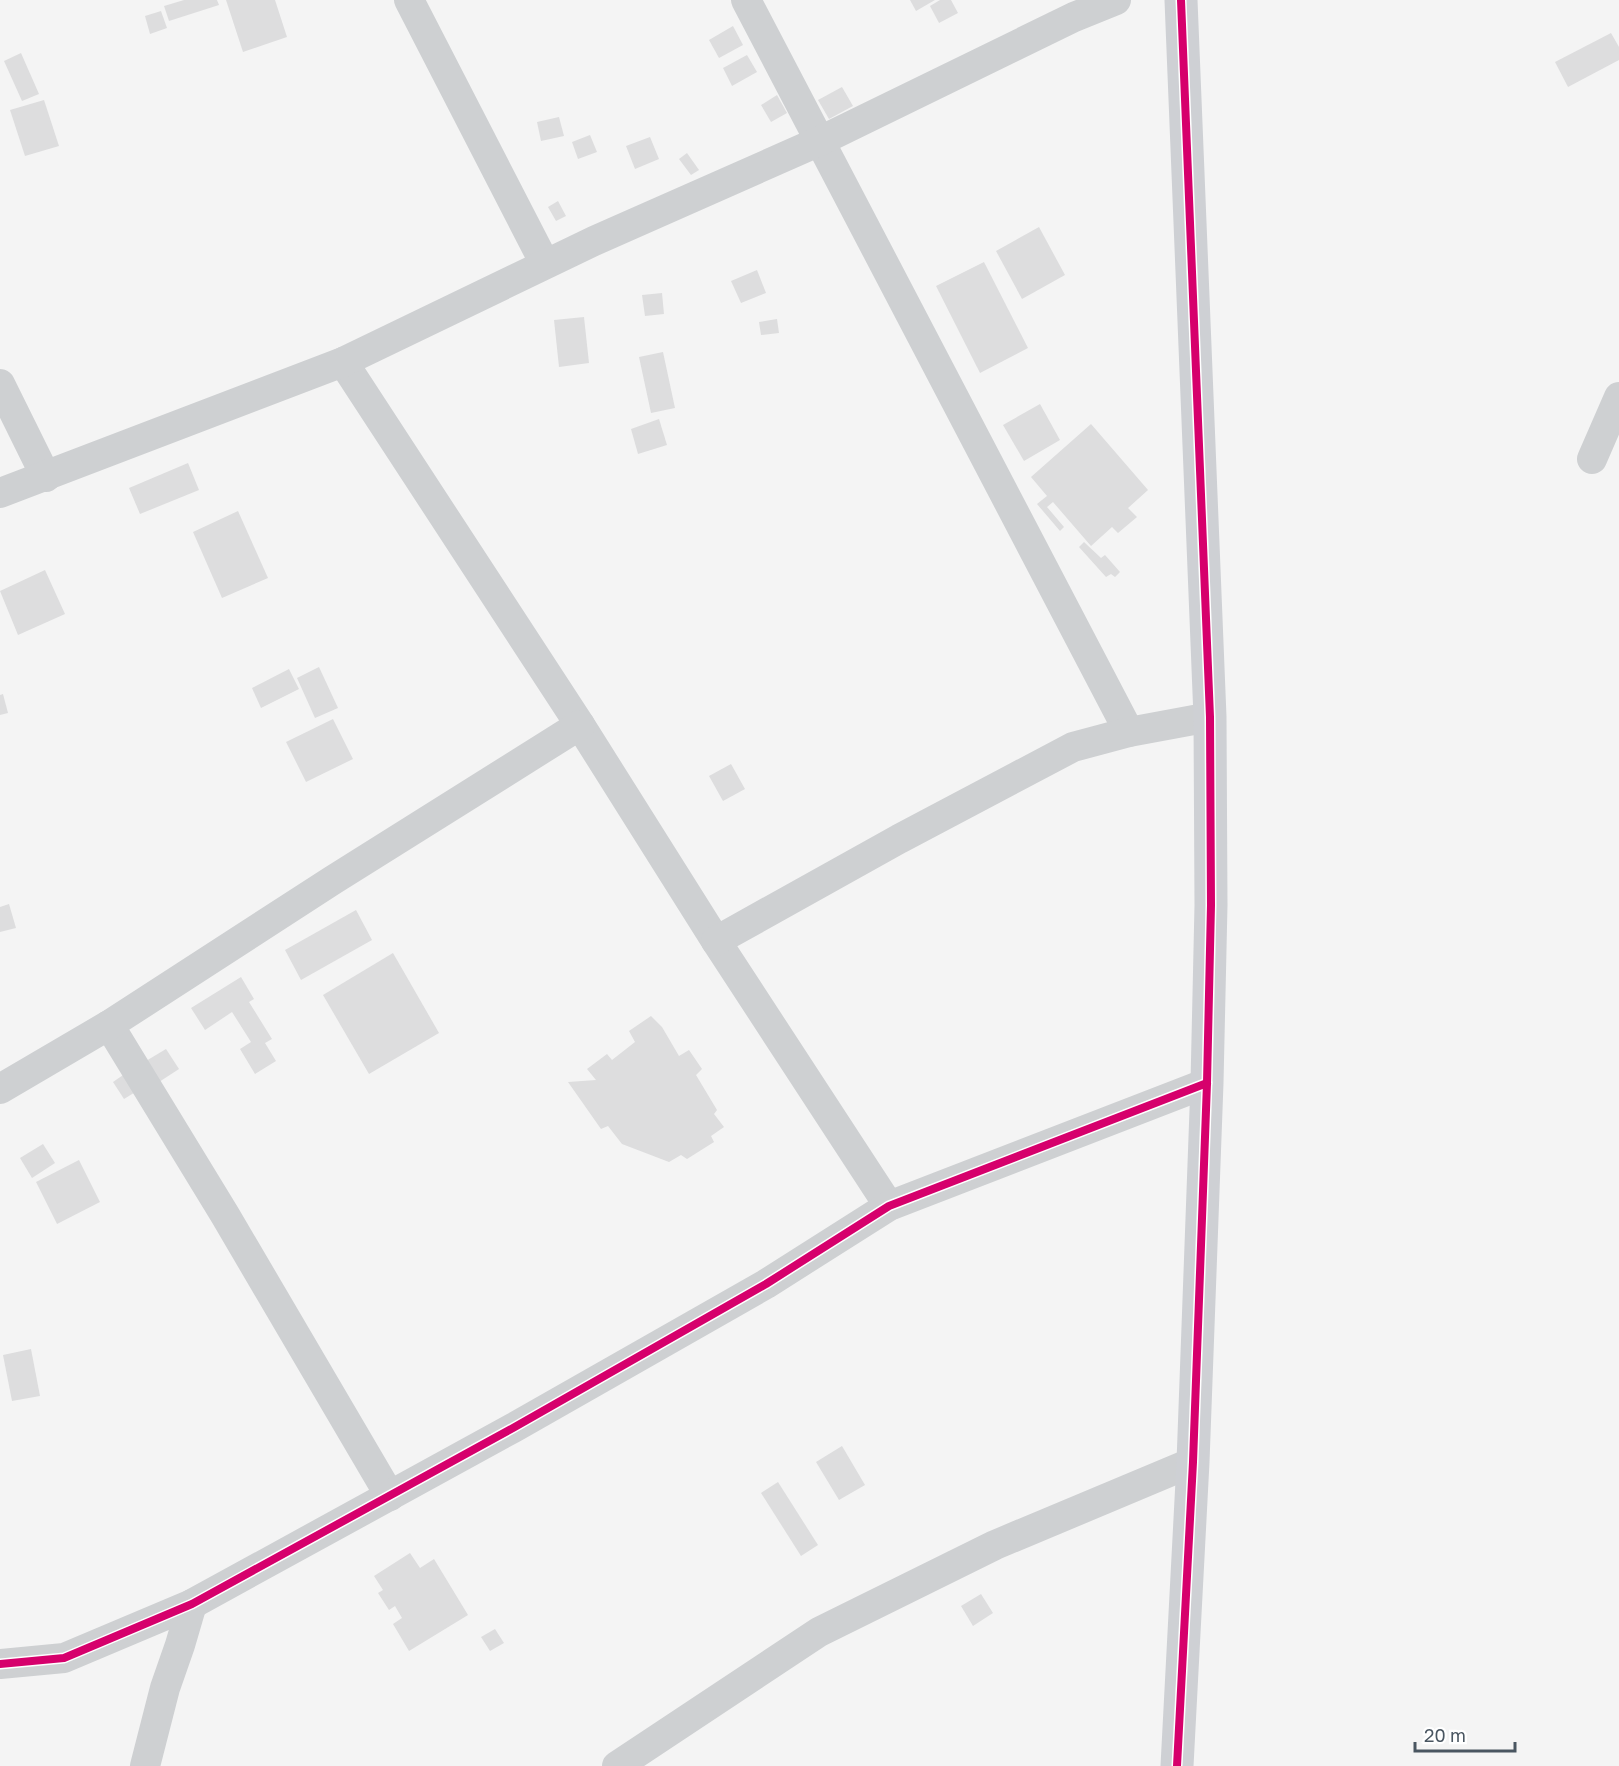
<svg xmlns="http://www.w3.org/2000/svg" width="1619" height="1766" font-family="'Golos Text',sans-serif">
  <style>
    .building { fill: #ddddde }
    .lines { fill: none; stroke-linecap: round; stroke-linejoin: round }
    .street { stroke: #ced0d2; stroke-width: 30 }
    .secondary { stroke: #ced0d4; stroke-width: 33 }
    .cycleway-casing { stroke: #fff; stroke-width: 11 }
    .cycleway { stroke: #d6006c; stroke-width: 8 }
  </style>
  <rect width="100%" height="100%" fill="#f4f4f4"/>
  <!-- building -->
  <g class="building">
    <polygon points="184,0 217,0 219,5 169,21 164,6"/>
    <polygon points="226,0 275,0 287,37 243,52"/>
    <polygon points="910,0 935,0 916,11"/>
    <polygon points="940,0 951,0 958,13 939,23 930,6"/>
    <polygon points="161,11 167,28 150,34 145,16"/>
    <polygon points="733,26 743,45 719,58 709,40"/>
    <polygon points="1611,33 1619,47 1619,60 1568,87 1555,62"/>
    <polygon points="21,53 39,94 22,101 4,61"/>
    <polygon points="747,55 757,72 732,86 723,68"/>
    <polygon points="842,87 853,106 829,119 818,100"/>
    <polygon points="777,95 787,113 771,122 761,105"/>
    <polygon points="44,100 59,146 25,156 10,110"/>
    <polygon points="559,117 564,136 541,141 537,122"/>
    <polygon points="590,135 597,152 578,159 572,142"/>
    <polygon points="650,137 659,159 635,169 626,146"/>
    <polygon points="687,153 699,170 691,175 679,159"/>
    <polygon points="558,201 566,216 556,221 548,207"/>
    <polygon points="1039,227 1065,275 1022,299 996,251"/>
    <polygon points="984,262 1028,348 980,373 936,286"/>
    <polygon points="757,270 766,293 741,303 731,281"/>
    <polygon points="662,293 664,314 645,316 642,295"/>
    <polygon points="584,317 589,363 559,367 554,320"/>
    <polygon points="777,319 779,333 761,335 759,322"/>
    <polygon points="663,352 675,408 651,413 639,357"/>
    <polygon points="1040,404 1060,440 1024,461 1003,425"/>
    <polygon points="659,419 667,445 638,454 631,429"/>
    <polygon points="1091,424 1148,490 1128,508 1137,517 1118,533 1112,527 1091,546 1053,502 1047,507 1064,527 1060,531 1037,504 1047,496 1031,477"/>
    <polygon points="188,463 199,490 140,514 129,488"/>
    <polygon points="238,511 268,578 222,598 193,532"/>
    <polygon points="1084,542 1101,558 1105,555 1120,572 1115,577 1111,574 1106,577 1079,547"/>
    <polygon points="45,570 65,614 18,635 0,591"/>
    <polygon points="319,667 338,708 315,718 297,678"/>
    <polygon points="289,669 299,689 261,708 252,688"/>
    <polygon points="3,694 8,713 0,715 0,695"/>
    <polygon points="333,719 353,759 306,782 286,742"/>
    <polygon points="731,764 745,789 723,801 709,776"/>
    <polygon points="9,904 16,928 0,932 0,907"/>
    <polygon points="356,910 372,940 301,980 285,950"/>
    <polygon points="393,953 439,1033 369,1074 323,995"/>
    <polygon points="241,977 254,999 249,1002 272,1039 265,1043 276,1061 255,1074 240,1049 251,1042 232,1012 205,1030 191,1008"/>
    <polygon points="651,1016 662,1027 679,1056 689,1050 702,1069 696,1075 717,1110 714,1114 724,1127 711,1136 714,1142 687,1159 681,1155 669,1162 622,1144 608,1126 601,1129 568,1082 596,1080 587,1069 607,1054 612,1060 635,1042 629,1031"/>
    <polygon points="166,1049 179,1069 159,1082 146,1061"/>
    <polygon points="126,1073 137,1091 124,1099 113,1082"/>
    <polygon points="43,1144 55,1163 32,1178 20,1158"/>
    <polygon points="79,1160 100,1202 57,1224 36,1182"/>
    <polygon points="31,1349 40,1396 12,1401 3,1355"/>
    <polygon points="842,1446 865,1485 839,1500 816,1462"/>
    <polygon points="778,1482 818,1545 801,1556 761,1493"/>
    <polygon points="410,1553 420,1568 434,1559 468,1615 409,1651 393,1624 402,1618 395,1606 389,1610 378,1593 383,1590 374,1576"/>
    <polygon points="981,1594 993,1613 973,1626 961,1606"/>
    <polygon points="495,1629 504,1643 490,1651 481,1637"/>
  </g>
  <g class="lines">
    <!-- street -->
    <g class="street">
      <polyline points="409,0 545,264"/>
      <polyline points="746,0 1129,732"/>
      <polyline points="343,362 580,725 716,941 889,1206"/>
      <polyline points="0,384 46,477"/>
      <polyline points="1592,459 1619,397"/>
      <polyline points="0,493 343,362 594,241 820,141 1074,17 1116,0"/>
      <polyline points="716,941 899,839 1073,747 1129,732 1210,717"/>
      <polyline points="109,1025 225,1215 390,1496"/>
      <polyline points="0,1089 109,1025 333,880 580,725"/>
      <polyline points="0,1664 64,1658 192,1604 513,1428 766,1284 889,1206 1207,1083"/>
      <polyline points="145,1766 165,1688 180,1645 192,1604"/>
      <polyline points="617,1766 819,1632 995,1545 1193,1462"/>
    </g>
    <!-- secondary -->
    <polyline class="secondary" points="1177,1766 1193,1462 1207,1083 1211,905 1210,717 1181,0"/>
    <!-- cycleway casing -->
    <g class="cycleway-casing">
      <g id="cycleway">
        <polyline points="0,1664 64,1658 192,1604 513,1428 766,1284 889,1206 1207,1083"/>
        <polyline points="1177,1766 1193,1462 1207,1083 1211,905 1210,717 1181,0"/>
      </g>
    </g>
    <!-- cycleway -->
    <use href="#cycleway" class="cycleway"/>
  </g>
  <!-- scale -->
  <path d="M1415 1742v9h100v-9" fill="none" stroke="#4a5661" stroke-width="3"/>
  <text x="1424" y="1742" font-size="18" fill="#4a5661" stroke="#ffffff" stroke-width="4.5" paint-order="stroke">20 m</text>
</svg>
